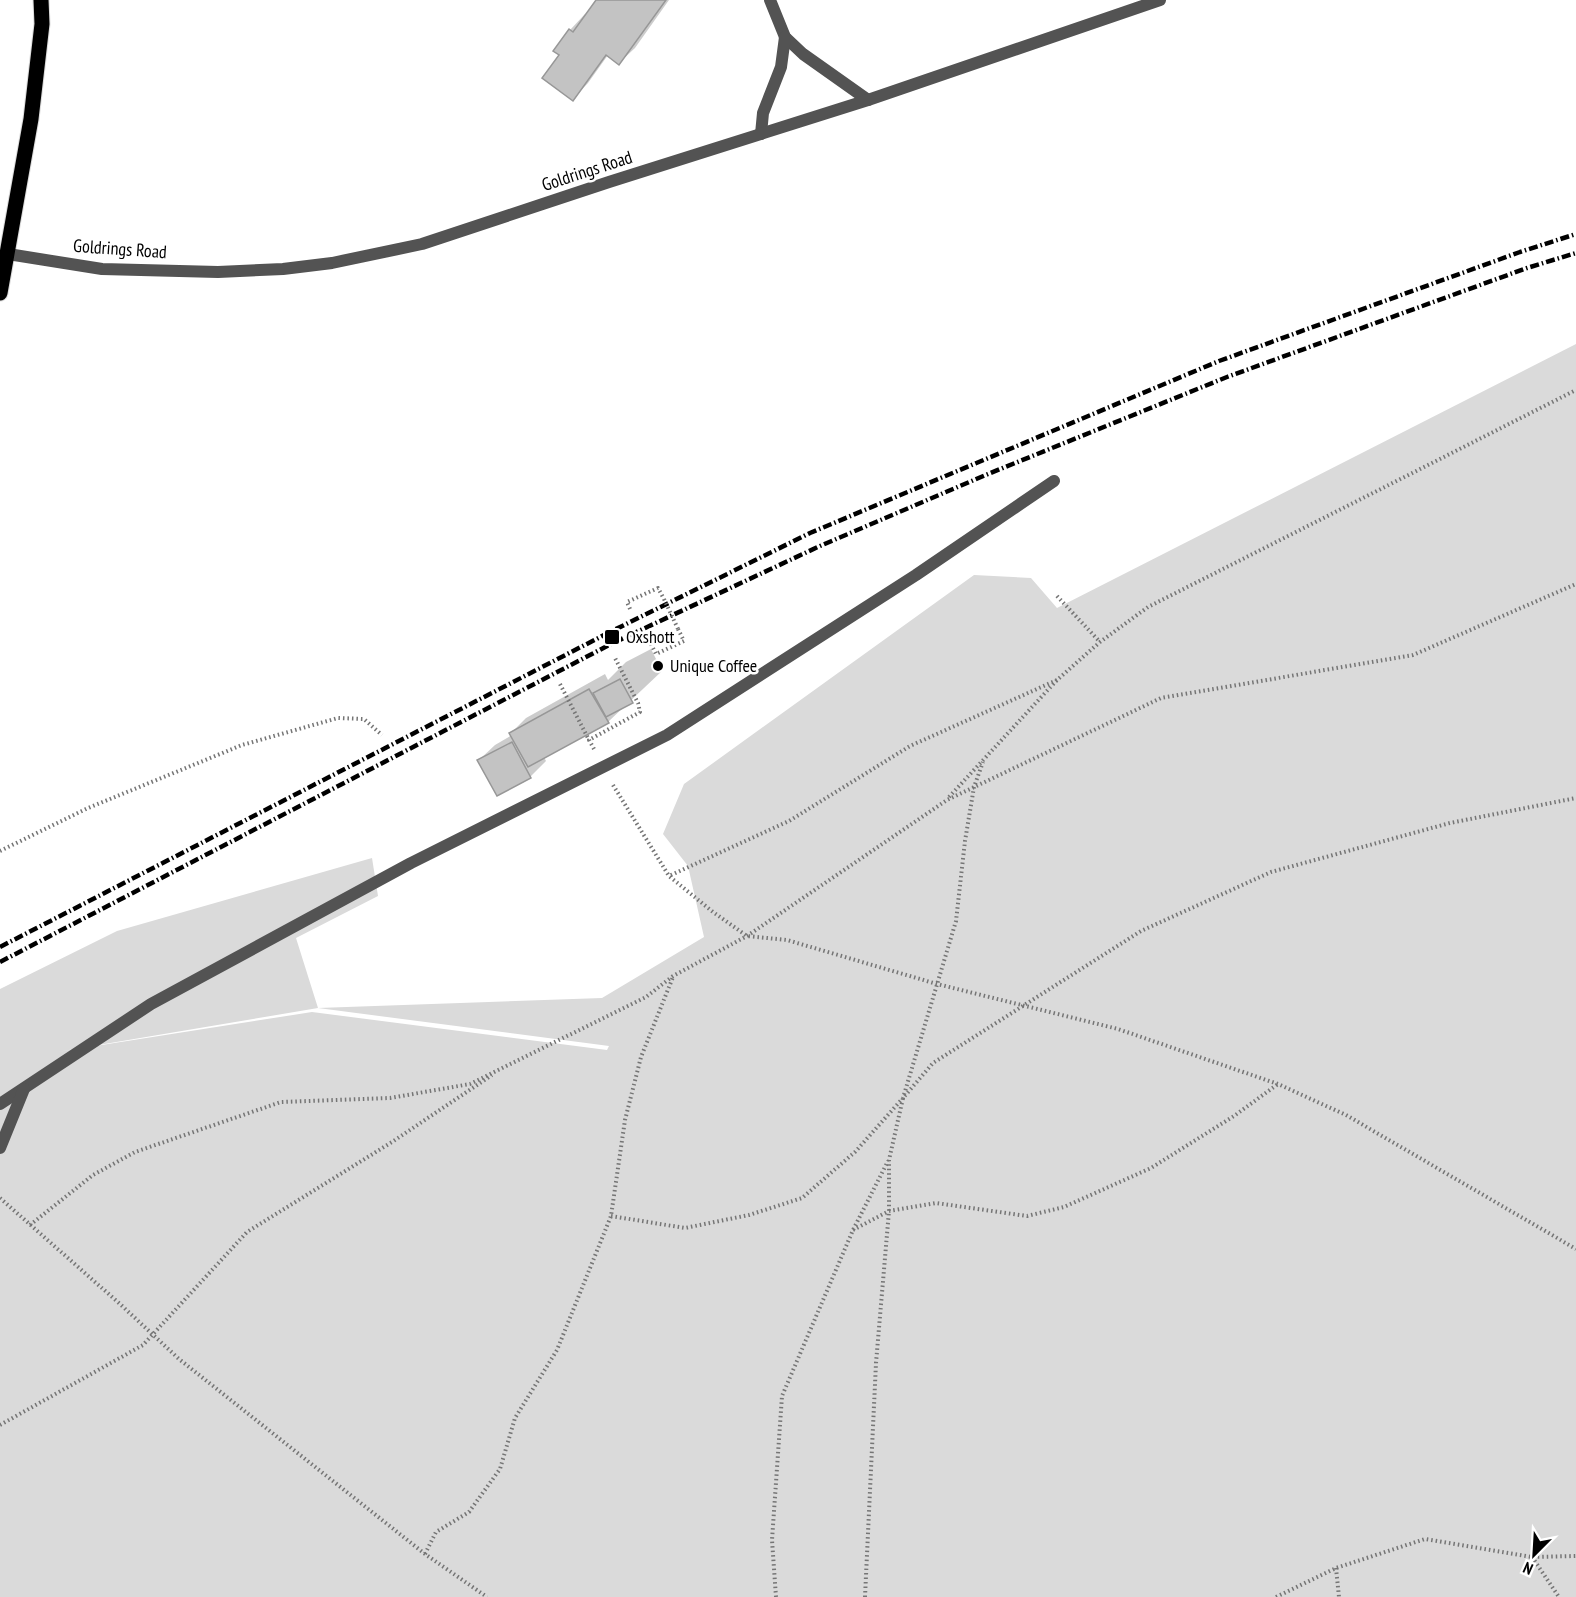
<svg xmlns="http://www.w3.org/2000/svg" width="1576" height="1597" font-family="'PT Sans Narrow',sans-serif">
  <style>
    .green { fill: #dadada; fill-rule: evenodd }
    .shadow { fill: #0003 }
    .building { fill: #c3c3c3; stroke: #979797; stroke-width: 1.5 }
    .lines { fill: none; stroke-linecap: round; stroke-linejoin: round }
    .primary-casing { stroke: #dbdbdb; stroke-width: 17 }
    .path { stroke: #757575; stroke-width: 4; stroke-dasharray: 1.5 3; stroke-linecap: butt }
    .service { stroke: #535353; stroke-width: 12 }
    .minor { stroke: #535353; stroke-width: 12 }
    .primary { stroke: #000; stroke-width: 15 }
    .rail { stroke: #000; stroke-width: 4.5; stroke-dasharray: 9 3 1.5 3; stroke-linecap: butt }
    .path-bridge { stroke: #757575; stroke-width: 4; stroke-dasharray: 1.5 3; stroke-linecap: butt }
    .poi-dot { fill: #000; stroke: #fff; stroke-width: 2 }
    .labels { text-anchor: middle; stroke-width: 5; stroke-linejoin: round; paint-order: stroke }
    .street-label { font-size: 18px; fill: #000; stroke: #fff }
    .poi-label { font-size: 18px; fill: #000; stroke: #fff; text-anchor: start }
  </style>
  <rect width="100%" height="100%" fill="#fff"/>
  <!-- green -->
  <path class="green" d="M1576 344V1597H0V989L117 931 372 858 378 896 296 938 318 1008 602 998 704 937 688 866 663 834 684 784 974 575 1031 578 1057 608ZM318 1008 609 1046 607 1050 312 1012 57 1052Z"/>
  <!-- shadow -->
  <g class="shadow">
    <polygon points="598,0 669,0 635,48 619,63 608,55 588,83 573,99 561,55 570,30 585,14 587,15"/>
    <polygon points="651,649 662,671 608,722 544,757 546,761 530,777 479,760 495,745 512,735 511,733 526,718 605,674 608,680 626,662"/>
  </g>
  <!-- building -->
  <g class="building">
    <polygon points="596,0 666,0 619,65 606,55 573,101 542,78 559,55 553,51 569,29 573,32"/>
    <polygon points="620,679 633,703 606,717 593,693"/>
    <polygon points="589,689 609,723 528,767 509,733"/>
    <polygon points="512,742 531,778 497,796 477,760"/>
  </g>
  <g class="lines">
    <!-- primary casing -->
    <g class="primary-casing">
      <polyline id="primary" points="0,293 31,119 42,24 41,0"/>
    </g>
    <!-- path -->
    <g class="path">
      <polyline points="1057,596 1100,642"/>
      <polyline points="630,609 627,602 658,588 664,599"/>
      <polyline points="651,644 656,654 684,641 678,629"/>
      <polyline points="1057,680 910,746 789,821 669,876 713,912 747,936 787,940 937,984 1118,1029 1278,1084 1346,1115 1576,1249"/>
      <polyline points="560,684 589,740"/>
      <polyline points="594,749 589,740 640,712 638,703 615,658"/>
      <polyline points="613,785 669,876"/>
      <polyline points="949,797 1057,680 1100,642 1148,607 1576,390"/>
      <polyline points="0,851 88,808 242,745 338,718 364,719 382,735"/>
      <polyline points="0,1198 120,1304 179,1359 425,1554 487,1597"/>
      <polyline points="611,1216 685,1228 749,1215 802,1198 855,1152 903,1098 956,921 965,841 974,787 983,762"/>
      <polyline points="30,1225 93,1175 135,1152 281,1102 390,1098 470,1084 646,997 673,976 747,936 947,800 1161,698 1413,655 1576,584"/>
      <polyline points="853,1230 889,1211 936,1203 1027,1216 1064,1207 1151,1168 1234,1116 1278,1084"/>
      <polyline points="0,1425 143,1345 247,1232 392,1142 492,1075"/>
      <polyline points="425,1554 436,1532 469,1512 500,1469 515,1418 557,1350 611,1216 625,1120 641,1057 673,977"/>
      <polyline points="1532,1557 1559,1597"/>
      <polyline points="1336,1568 1339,1597"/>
      <polyline points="776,1597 772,1540 782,1396 853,1230 888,1161"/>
      <polyline points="865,1597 876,1363 889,1211 889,1160 903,1098 933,1063 1141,931 1271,872 1450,823 1576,798"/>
      <polyline points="1276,1597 1336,1568 1425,1539 1532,1557 1576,1556"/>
    </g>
    <!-- service -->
    <g class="service">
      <polyline points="0,1104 151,1004 411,863 667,735 916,575 1054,481"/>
      <polyline points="0,1148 24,1089"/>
    </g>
    <!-- minor -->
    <g class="minor">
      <polyline points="770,0 785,37 803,54 868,100"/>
      <polyline points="761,134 763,113 781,67 785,37"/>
      <polyline points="8,254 102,269 218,272 283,269 332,263 422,244 609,182 868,100 1160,0"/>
    </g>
    <!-- primary -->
    <use href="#primary" class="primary"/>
    <!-- rail -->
    <g class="rail">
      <polyline points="0,947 608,633 810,533 1219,361 1520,252 1576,234"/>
      <polyline points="0,962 613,643 820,546 988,474 1227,377 1527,268 1576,253"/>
    </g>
    <!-- path-bridge -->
    <polyline class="path-bridge" points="664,599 678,629"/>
  </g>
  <!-- markers -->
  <g class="poi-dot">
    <rect x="604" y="629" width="16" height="16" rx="3"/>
    <circle cx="658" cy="666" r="6"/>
  </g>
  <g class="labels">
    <!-- street labels -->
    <g class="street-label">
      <text transform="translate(587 171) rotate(-18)" y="6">Goldrings Road</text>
      <text transform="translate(120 249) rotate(4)" y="6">Goldrings Road</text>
    </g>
    <!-- poi labels -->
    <g class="poi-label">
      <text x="626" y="643">Oxshott</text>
      <text x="670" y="672">Unique Coffee</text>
    </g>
  </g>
  <!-- north arrow -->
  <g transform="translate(1534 1555) rotate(204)" stroke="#ffffff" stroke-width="4.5" paint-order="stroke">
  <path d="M0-4.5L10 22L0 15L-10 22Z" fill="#000000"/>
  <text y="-9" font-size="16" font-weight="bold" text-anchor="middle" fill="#000000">N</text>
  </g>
</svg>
